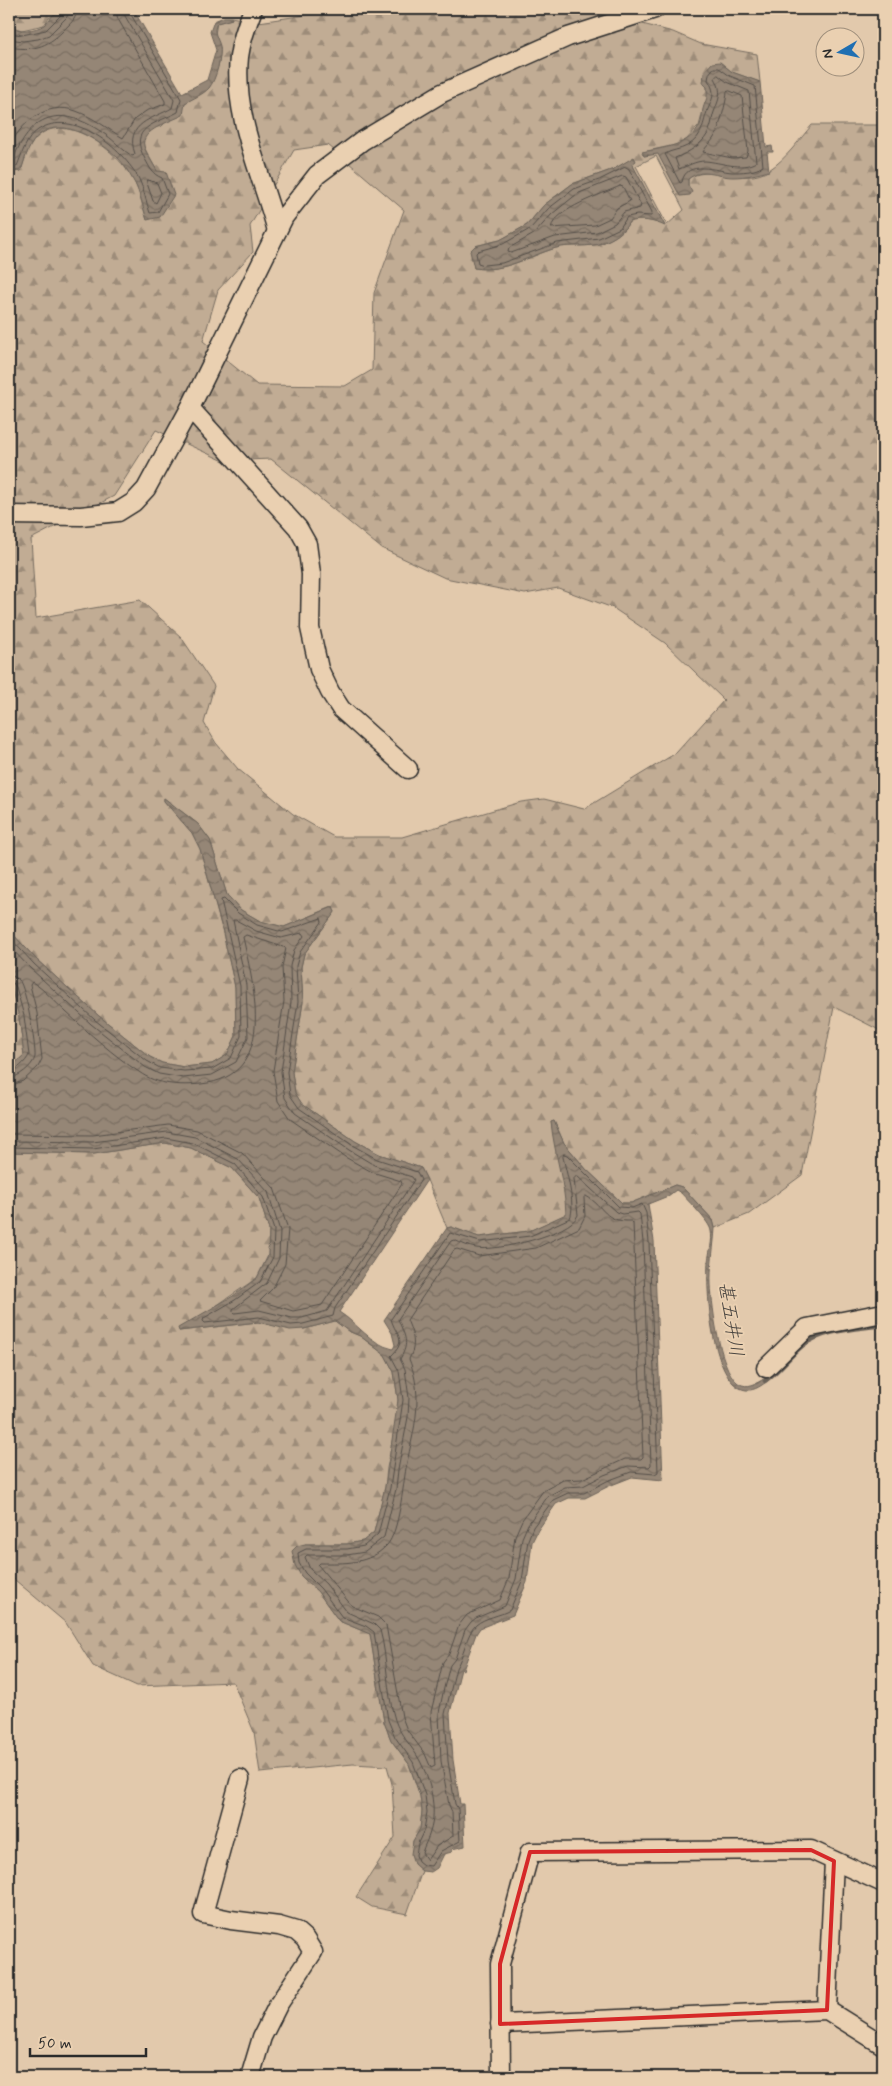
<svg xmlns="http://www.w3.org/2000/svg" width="892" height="2086" font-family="Mynerve,'Klee One',sans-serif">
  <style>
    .forest { fill: url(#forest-firs); stroke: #766c60; fill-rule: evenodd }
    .water { fill: url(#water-waves); stroke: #6b6258 }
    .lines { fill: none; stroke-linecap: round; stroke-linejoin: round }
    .shore { stroke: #554f49; stroke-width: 1 }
    .stream { stroke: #6b6258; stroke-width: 4.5 }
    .minor-casing { stroke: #2b2b2b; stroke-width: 21 }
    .minor { stroke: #ead0b1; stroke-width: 18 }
    .marked { fill: none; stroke: #d62828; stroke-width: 4; stroke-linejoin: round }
    .labels { text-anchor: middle; stroke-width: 4; stroke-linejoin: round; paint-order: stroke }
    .water-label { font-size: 19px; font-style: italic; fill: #46423e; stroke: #ead0b1 }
  </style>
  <defs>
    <pattern id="forest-firs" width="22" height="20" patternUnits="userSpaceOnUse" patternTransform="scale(1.25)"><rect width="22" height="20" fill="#c1ac94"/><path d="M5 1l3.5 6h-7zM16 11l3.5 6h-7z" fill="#9d8c79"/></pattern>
    <pattern id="water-waves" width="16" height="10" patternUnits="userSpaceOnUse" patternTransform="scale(1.25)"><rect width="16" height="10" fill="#958676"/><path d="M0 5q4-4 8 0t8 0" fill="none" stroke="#7a6e61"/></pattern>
  </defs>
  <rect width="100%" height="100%" fill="#e2c9ac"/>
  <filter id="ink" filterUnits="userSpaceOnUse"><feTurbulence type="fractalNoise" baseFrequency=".02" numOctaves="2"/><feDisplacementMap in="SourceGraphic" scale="10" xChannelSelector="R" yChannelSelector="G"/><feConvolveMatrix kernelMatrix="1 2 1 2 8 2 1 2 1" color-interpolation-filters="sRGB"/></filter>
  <g filter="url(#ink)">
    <!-- forest -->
    <g class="forest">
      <polygon points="9,9 62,9 49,18 44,25 22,30 9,26"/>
      <path d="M321 9H605L608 15 673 32 701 44 757 54 760 82 732 72 720 62 707 87 708 100 704 107 699 126 685 141 675 145 643 152 644 156 658 153 688 185V179C708 163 745 187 769 170 786 159 799 140 812 125H883V1032L834 1007 802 1175 749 1214 715 1228 713 1220 682 1187 675 1185 631 1203H622L586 1169 564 1143 554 1121 551 1122 564 1184 567 1214 529 1231 479 1237 451 1227 447 1228 427 1180 421 1168 379 1154 355 1141 302 1104 295 1093 292 1072 303 1002 301 967 304 954 335 912 332 907 284 927 260 921 241 910 227 895 210 840 198 824 164 798V801L192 833 200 849 222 929 235 987 236 1036 227 1055 212 1064 184 1067 162 1063 150 1057 99 1016 37 960 9 930V172L21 171C25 158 29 142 41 134 71 113 122 155 135 183 140 194 143 208 147 220L157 171 144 147 143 141 147 133 154 128 162 126 185 103 209 88 219 64 220 48 215 34 217 23 232 19 231 17 259 22 319 13ZM328 145 404 210 374 293 372 370 345 386 257 385 203 341 218 290 253 252 250 226 294 150ZM656 156 684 210 667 225 636 166ZM634 158 632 164 664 225C653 220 641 218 629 222 623 233 614 238 602 243 588 248 571 244 556 248 529 256 504 273 474 268L475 246 500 240 527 225 544 205 572 184 614 169ZM156 430 224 461 271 459 381 548 445 578 525 594 558 588 613 608 665 643 724 700 676 753 584 809 544 799 521 802 402 837H334L293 814 238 769 216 743 204 723 214 686 181 637 140 600 36 618 31 539 114 496Z"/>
      <polygon points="9,979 19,1017 24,1055 9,1069"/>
      <polygon points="165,1143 191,1148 232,1168 259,1198 269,1230 268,1256 257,1278 179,1331 258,1322 304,1329 335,1321 348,1331 360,1336 385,1355 394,1372 398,1400 397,1416 387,1468 385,1487 374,1533 363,1541 347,1544 305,1544 301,1576 318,1592 339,1621 370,1634 384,1722 391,1740 409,1764 420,1796 422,1811 420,1829 413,1841 414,1864 422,1871 407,1914 372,1907 356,1897 395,1837 392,1784 387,1766 353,1764 260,1773 254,1732 233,1682 137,1686 93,1666 66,1623 9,1575 9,1152 94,1154"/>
    </g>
    <!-- water -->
    <g class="water">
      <path d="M62 9H133L182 93 207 80 216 50 210 32 214 21 224 17H231L232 19 217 23C212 32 218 38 220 46 222 56 216 80 209 88 204 94 192 99 185 103L183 115C172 121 140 130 144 146 146 154 153 163 157 171L166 172 174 195 160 217 147 220C143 207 140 191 133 180 129 173 124 164 118 158 100 141 64 116 40 134 29 143 25 158 21 171L9 172V26C17 32 36 31 44 25 50 20 53 13 62 9Z"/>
      <path d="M720 62 732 72 760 82 766 147 772 146 773 152H767L769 171C757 174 746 177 733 177 717 177 702 167 688 179V185L692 192 690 195 680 196 658 154 644 156 642 152C662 148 690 146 700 125 702 120 702 114 703 109 706 98 708 100 707 87L703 83 704 72 712 63Z"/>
      <path d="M634 157 636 161 632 164 665 226C654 221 641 218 629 222 623 233 614 238 602 243 588 248 571 244 556 248 528 256 504 273 474 268L470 251 475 246 500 240 527 225 544 205 572 184 614 169Z"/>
      <path d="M164 798 198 824 210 840 227 895 241 910 260 921 284 927 333 907 335 912 304 954 301 967 303 1002 292 1072 295 1093 302 1104 355 1141 379 1154 421 1168 427 1180 339 1312C357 1323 370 1344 393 1349L395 1345 392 1333 384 1320 447 1228 451 1227 479 1237 529 1231 566 1214C565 1183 554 1153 551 1122L554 1121 564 1143 586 1169 622 1203H631L675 1185 682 1187 713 1220 715 1228C714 1246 710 1267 711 1285 712 1306 720 1378 742 1385 751 1388 760 1381 767 1377L769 1380C762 1385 755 1391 746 1390 711 1385 706 1289 708 1262 709 1252 713 1241 711 1231 710 1222 688 1201 681 1193L676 1190 668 1196 648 1204 654 1241 663 1480 632 1477 609 1486 585 1498H569L556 1504 538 1530 532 1542 527 1582 513 1615 480 1628 476 1634 463 1670 461 1669 450 1713 453 1760 460 1804H463L465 1846 452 1849V1852L444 1854 437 1868 431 1872 422 1871 414 1864 411 1854 413 1841 420 1829 422 1811 420 1796 409 1764 391 1740 384 1722 370 1634 339 1621 318 1592 301 1576 295 1565 292 1551 297 1546 305 1544H347L363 1541 374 1532 385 1487 398 1400 394 1372 385 1355 360 1336 348 1331 335 1321 304 1329 290 1330 258 1322 179 1331 178 1328 233 1296 257 1278 268 1256 269 1230 259 1198 232 1168 191 1148 165 1143 94 1154 9 1152V1069L24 1055 19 1017 9 979V930L37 960 99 1016 150 1057 162 1063 184 1067 212 1064 227 1055 236 1036 235 987 222 928 200 849 192 833 164 801Z"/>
    </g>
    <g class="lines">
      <!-- shore -->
      <g class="shore">
        <polyline points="9,33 22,35 46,30 62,14 63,9"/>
        <polyline points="9,39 23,41 38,39 49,35 67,17 69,9"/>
        <path d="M9 47C32 51 46 48 63 31 70 23 76 21 77 9"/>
        <path d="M714 68H719L730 76 755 86 763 166C755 172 741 172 732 172 717 171 686 159 682 182L680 183 665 154C671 150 680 150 687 146 704 136 702 124 708 109 713 98 716 92 708 80L709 74Z"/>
        <path d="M718 75 727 82 749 91 756 162C741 171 721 162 705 161 695 161 688 166 679 169L675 158C688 153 706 143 710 128 712 123 712 117 714 112 719 99 723 92 715 78Z"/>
        <path d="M730 91 742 96 748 151 746 157 732 158 703 152C706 146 712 142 715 136 719 129 727 100 727 92Z"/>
        <path d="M9 149C18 124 47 100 76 111 93 117 108 129 123 138L135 119 146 111 165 104V101L118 19 115 9"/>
        <path d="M9 161 13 160C32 110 64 105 106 135 115 141 124 152 133 156L135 154C124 123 153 119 172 108L174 100 125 16 123 9"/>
        <path d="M9 167 17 166C22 154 26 138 38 130 73 107 123 149 139 179 144 189 146 202 150 213L158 212 168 194 162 178C152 174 150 168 145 159 127 127 156 124 178 112L181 99 130 13 129 9"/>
        <polygon points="626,167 629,169 652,212 651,216 637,215 627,217 620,228 599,238 557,243 502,263 484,265 478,263 476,253 478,251 503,244 530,229 548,209 574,189 599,180"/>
        <polygon points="623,176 626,177 641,205 640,208 624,212 615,223 597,232 555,237 511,253 508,252 509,248 534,234 552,214 577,194"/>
        <polygon points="148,180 157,183 161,193 156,203 153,201 147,183"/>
        <path d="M620 186 623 187 630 201 617 208 610 218 595 225 551 228C555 209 603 194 620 186Z"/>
        <polyline points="9,937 34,964 95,1020 147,1061 160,1068 184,1071 212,1069 231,1058 241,1036 240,986 221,900 224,899 238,913 257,925 282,932 321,918 322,922 300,952 296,966 298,1002 287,1072 290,1095 299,1108 352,1145 377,1159 417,1172 421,1180 335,1308 333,1316 303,1324 291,1325 259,1317 205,1323 203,1321 204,1318 235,1300 260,1282 273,1257 274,1230 263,1197 235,1164 193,1143 166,1138 93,1149 9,1147"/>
        <polyline points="9,946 30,968 91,1024 145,1067 159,1074 183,1078 212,1075 236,1062 248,1037 246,985 233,920 236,920 256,931 281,938 302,933 304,936 294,950 290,966 291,1002 281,1072 285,1098 295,1113 349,1150 374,1165 412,1177 414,1180 327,1311 302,1318 292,1318 259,1310 235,1313 233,1311 233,1309 267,1283 279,1258 280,1231 268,1192 238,1159 195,1137 167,1132 93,1142 9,1141"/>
        <path d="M9 976C13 976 16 977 19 980 26 988 36 1046 35 1057 33 1066 18 1078 9 1078"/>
        <path d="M9 982 13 983 16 987 24 1016 29 1055C26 1062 16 1071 9 1072"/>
        <path d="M9 1086 23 1081 38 1067 42 1059 37 1013 30 985 32 982C44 989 55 1002 66 1012 89 1033 113 1055 139 1072 157 1085 180 1086 201 1084 278 1076 254 989 243 937L246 935 286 948 282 967 284 1001 273 1071 278 1101 290 1119 345 1157 372 1172 401 1181 402 1184 322 1305 293 1311 260 1301 273 1288 285 1264 288 1229 274 1188 242 1153 197 1130 168 1125 93 1135 9 1134"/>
        <path d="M564 1154 567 1155 619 1207 632 1208 642 1204 646 1213 649 1242 658 1472 655 1474 631 1472 607 1481 584 1493H568L553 1500 533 1527 528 1540 522 1581 510 1610C500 1616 485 1617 476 1625 466 1634 464 1656 456 1668L445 1714 448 1761 455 1804 458 1809 460 1841 441 1851 431 1866 423 1865 418 1861 416 1855 418 1843 424 1830 427 1812 425 1795 413 1762 395 1737 388 1720 374 1632 366 1626 342 1617 321 1589 305 1573 299 1563 298 1553 306 1549H347L364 1546 378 1534 390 1488 403 1400 399 1371 391 1356C408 1340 396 1336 391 1319L450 1233 480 1242 530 1236 570 1218C576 1205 566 1171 563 1157Z"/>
        <path d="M577 1176 616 1212 622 1214 638 1212 640 1214 643 1242 651 1465 649 1467 628 1466 604 1475 583 1486 565 1487 548 1496 528 1524 522 1538 516 1579 505 1606 476 1618 471 1622 465 1630 455 1659 450 1665 444 1688 439 1713 441 1761 449 1805 452 1812 453 1836 437 1846 427 1860 422 1853C424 1845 428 1840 430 1832 438 1809 430 1779 419 1759 411 1745 400 1735 395 1720 386 1691 388 1659 380 1630L374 1624 347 1612 326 1584 310 1569 305 1557 307 1555H347L365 1552 384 1537 396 1489 398 1470 408 1417 409 1398 405 1369 400 1359C410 1342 405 1337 398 1319L451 1241 454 1240C461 1243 469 1247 476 1248 496 1252 571 1234 578 1215L574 1179Z"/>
        <path d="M586 1196C606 1207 603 1222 631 1221L633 1223 643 1457 641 1459H625L582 1479 563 1480 543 1491 522 1520 515 1536 509 1578 500 1600 467 1615 459 1625 449 1654 443 1662 431 1712 435 1766 431 1768 425 1754 407 1730 402 1717 386 1625 378 1617 352 1606 318 1565 320 1563C344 1563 369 1565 387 1545 399 1532 403 1486 406 1468 410 1446 417 1423 417 1400 417 1387 414 1371 409 1359 417 1345 413 1334 407 1320L454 1250 457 1249 479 1256 536 1248 579 1228 585 1216 584 1198Z"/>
      </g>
      <!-- stream -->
      <path class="stream" d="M765 1381C779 1371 789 1357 802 1346 823 1329 858 1329 883 1325"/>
      <!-- minor casing -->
      <g class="minor-casing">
        <g id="minor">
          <path d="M253 9C247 24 241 41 239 57 233 117 262 174 277 231"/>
          <polyline points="190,408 298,528 307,544 311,574 310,628 319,669 330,692 341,709 408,769"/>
          <polyline points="9,515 81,516 118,512 134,502 146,489 190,408 284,217 317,175 362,141 442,93 568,37 655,9"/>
          <polyline points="766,1368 807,1328 883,1313"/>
          <polyline points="240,1779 203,1914 231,1920 279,1926 296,1931 305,1939 313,1952 278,2005 262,2037 250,2077"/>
          <polyline points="827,2010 834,1861"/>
          <polyline points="500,2024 827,2010 883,2045"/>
          <polyline points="501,2077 500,1964 530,1852 811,1850 883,1883"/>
        </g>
      </g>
      <!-- minor -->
      <use href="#minor" class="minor"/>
    </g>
  </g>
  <!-- marked area -->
  <path class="marked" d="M811 1850 834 1861 827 2010 500 2024V1964L530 1852Z"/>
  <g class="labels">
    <!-- water labels -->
    <g class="water-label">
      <text transform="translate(732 1319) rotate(81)" y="7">甚五井川</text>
    </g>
  </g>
  <!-- margin -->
  <rect width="892" height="2086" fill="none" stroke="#ead0b1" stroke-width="30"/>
  <rect x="15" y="15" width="862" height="2056" fill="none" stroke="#2b2b2b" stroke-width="2" filter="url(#ink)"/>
  <!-- north arrow -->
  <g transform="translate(840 52) rotate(261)"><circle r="24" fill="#ead0b1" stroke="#9e8e7b"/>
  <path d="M0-4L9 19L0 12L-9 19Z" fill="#1f6fb2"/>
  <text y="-8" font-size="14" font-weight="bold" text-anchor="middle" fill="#2b2b2b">N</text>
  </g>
  <!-- scale -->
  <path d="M30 2048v8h116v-8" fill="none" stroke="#2b2b2b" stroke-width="2.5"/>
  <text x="38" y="2048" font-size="15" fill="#2b2b2b" stroke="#ead0b1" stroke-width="4" paint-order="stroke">50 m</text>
</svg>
